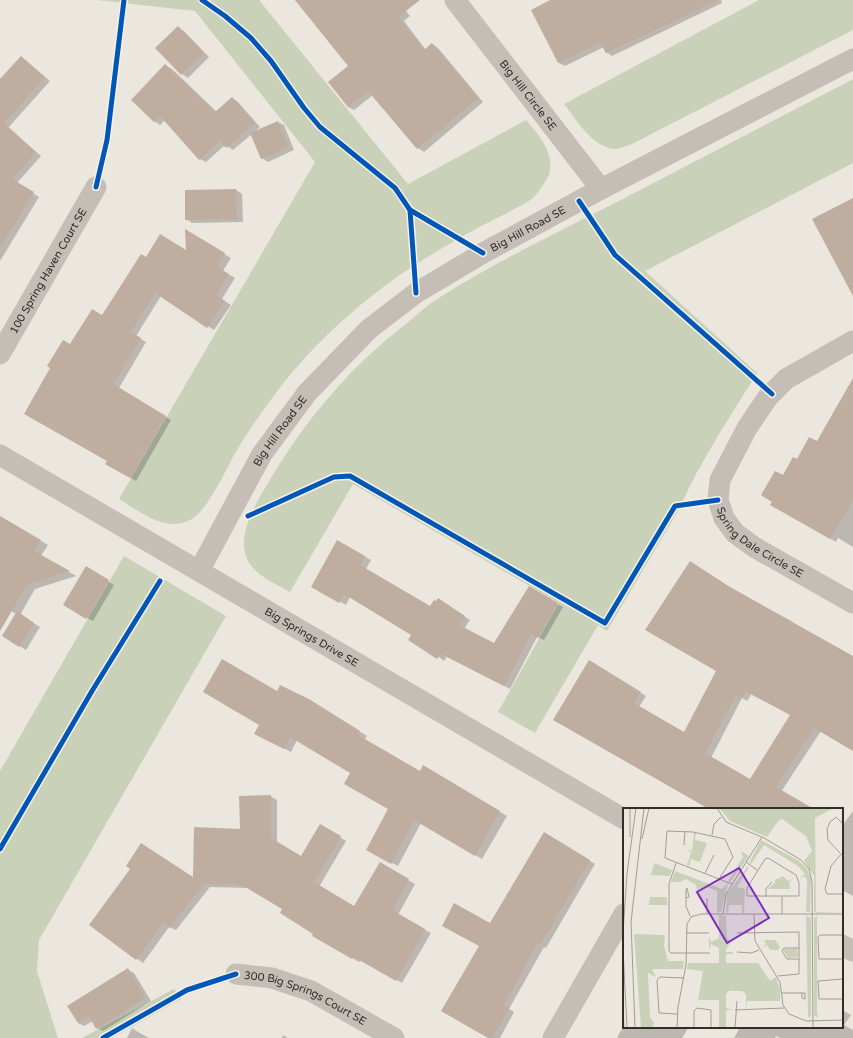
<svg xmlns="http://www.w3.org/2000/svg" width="853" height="1038" font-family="'Varela Round',sans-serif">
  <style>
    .green { fill: #c9d1b8 }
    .shadow { fill: #0003; fill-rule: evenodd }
    .building { fill: #bfad9f; fill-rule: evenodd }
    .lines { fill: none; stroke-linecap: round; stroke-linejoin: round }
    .minor { stroke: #c4beb7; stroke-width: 21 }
    .cycleway-casing { stroke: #f9f2e4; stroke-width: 8 }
    .cycleway { stroke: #0057b8; stroke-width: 5 }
    .labels { text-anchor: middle; stroke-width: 3; stroke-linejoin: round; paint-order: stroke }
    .street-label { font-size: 11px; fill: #342c26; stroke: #f9f2e4 }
    .inset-road { fill: none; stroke: #a29c94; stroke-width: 1 }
    .view { fill: #7b2cbf; fill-opacity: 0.15; stroke: #7b2cbf; stroke-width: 2 }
    .inset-edge { fill: none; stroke: #342c26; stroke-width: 2 }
  </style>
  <rect width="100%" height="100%" fill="#ebe7de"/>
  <!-- green -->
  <g class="green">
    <path d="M97 0H259L408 184 526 120C539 135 555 153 549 175 548 178 537 194 534 197 527 204 494 219 483 225 445 246 408 267 373 295 341 320 311 349 285 381 269 402 252 425 238 448 227 467 208 511 190 520 165 533 139 511 119 499L315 162 195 11Z"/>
    <path d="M759 0H853V30L632 144C626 146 619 149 614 149 591 146 577 120 564 104Z"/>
    <path d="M853 79V163L645 271 757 373 719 434 696 474 675 516 607 631 598 625 535 733 498 712 559 603 353 484 290 592C278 585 263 579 254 569 229 543 257 502 271 478 307 418 351 366 407 323 417 315 426 306 437 299 495 262 558 232 619 201 697 160 775 120 853 79Z"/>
    <polygon points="124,556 226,616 39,940 37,971 58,1038 0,1038 0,771"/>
    <polygon points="174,989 181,999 112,1038 82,1038"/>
  </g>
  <!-- shadow -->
  <g class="shadow">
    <polygon points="295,0 398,0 410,16 404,21 426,50 432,44 438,48 483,102 424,152 418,148 373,95 354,110 348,107 349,66"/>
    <polygon points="552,0 721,0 722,3 612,56 606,52 604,47 565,66 559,63 532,10"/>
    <polygon points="178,28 184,31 209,57 188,78 182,74"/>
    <polygon points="21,57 50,81 8,128 41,156 17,183 39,197 0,261 0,80"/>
    <polygon points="166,66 172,69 217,112 232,98 238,102 260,127 254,132 278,122 284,125 294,150 268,162 262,158 252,134 233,150 225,145 206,162 200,159 165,120 160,125 154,121"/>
    <polygon points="236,190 242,194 243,222 192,223 186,219 186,191"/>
    <polygon points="186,231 231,258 223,271 235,278 222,299 231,305 214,330 161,296 136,336 146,342 119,388 171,420 136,481 106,464 108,461 71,346 103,316 146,258 187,251"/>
    <polygon points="853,404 853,547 838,538 836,542 772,504 783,477"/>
    <polygon points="0,517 48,545 41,556 76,576 35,589 20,615 40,627 26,650 3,636 16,614 0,604"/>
    <polygon points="338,541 371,560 366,569 430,608 444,603 470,620 464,629 495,645 529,587 563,607 544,640 537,637 510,689 447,656 444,661 413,635 350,597 346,605 313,586"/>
    <polygon points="86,568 114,585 93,621 64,605"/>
    <path d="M733 590 793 622 792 623 853 660V750L821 731 781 792 812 809H711L590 662 646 696 639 707 685 733 717 671ZM752 693 791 715 750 780 711 758 742 698 747 701Z"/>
    <polygon points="277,693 316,705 367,736 364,740 420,772 423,767 507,816 482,859 421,823 398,866 367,850 389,808 351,773 297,740 291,752 262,737"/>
    <polygon points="270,796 277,800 277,842 302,857 320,825 346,841 319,887 355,908 380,864 415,884 398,915 431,933 402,983 361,960 359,962 313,935 314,933 284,909 250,888 210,887 176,930 169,927 143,963 90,925 194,878"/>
    <polygon points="853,811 853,896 842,890 842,826"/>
    <polygon points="544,833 595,864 546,948 544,947 509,1009 514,1012 500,1038 490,1038 480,946"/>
    <polygon points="128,970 134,973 151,1001 103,1031 97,1028 93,1021 84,1026 78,1023"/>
    <polygon points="842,1010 851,1015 844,1025 853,1030 853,1038 780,1038 776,1036 775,1038 734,1038 740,1027 842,1027"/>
    <polygon points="624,1025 624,1027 689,1027 682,1038 617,1038"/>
    <polygon points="132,1028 138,1032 149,1038 127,1038"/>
    <polygon points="283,1035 288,1038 282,1038"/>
  </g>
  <!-- building -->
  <g class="building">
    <polygon points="295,0 420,0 398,17 424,50 432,43 478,98 417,149 368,91 348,107 328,82 348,66"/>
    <polygon points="550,0 719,0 606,53 600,43 558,63 531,10"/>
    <polygon points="178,26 204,53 181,75 155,48"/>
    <polygon points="21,56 45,77 4,123 36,152 12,179 34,192 0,248 0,79"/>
    <polygon points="165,64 215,112 232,97 255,123 226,148 220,141 199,160 160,116 154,122 131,100"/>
    <polygon points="278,121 289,147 261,159 250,133"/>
    <polygon points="236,189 237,219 185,220 185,190"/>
    <polygon points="853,198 853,296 812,219"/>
    <polygon points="185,229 225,253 217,267 229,274 216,295 225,301 207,328 155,293 131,332 141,338 113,384 166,416 130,478 105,464 107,461 24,414 50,368 47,366 63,340 70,344 92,309 102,315 141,254 146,257 160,234 186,250"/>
    <polygon points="853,378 853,500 830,539 770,505 772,502 761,495 775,471 783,475 793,457 797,459 809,437 817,441"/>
    <polygon points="0,516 41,540 34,551 70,571 27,585 0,631"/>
    <polygon points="337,540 365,556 360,565 430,606 434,600 436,601 438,598 465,616 459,625 494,643 529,586 558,603 537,638 531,634 504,686 441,654 437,659 408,640 411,635 344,594 339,603 311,587"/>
    <path d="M690 561 730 587 853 656V751L814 728 776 787 814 809H709L553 720 589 660 641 692 634 703 684 732 716 671 645 630ZM745 691 790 715 750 779 705 753 736 695 741 698Z"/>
    <polygon points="86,566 109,580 86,619 63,605"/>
    <polygon points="17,611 34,623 19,647 2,636"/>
    <polygon points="222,659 277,691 280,685 309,699 360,731 358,735 420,771 423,765 500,811 475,856 414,820 391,864 366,850 388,809 344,784 350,773 290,737 284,749 254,734 259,725 203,692"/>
    <polygon points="271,795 271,838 301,856 320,824 341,836 314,882 354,906 380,862 409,879 392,910 425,929 396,981 354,957 352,959 312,936 313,934 280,913 282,909 242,885 204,884 169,928 163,923 136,960 89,925 130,869 126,866 141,843 193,877 194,827 240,829 239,796"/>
    <polygon points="544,832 590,860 540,945 537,944 504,1005 509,1008 492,1038 488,1038 441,1011 479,946 442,926 454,903 490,923"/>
    <polygon points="128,968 145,998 96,1029 89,1016 78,1023 67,1006"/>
  </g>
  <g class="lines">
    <!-- minor -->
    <g class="minor">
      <path id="s1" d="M455 0 601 189"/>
      <path id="s2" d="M853 341 786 379 768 397 747 428 720 480 718 500 724 518 735 533 754 547 853 603"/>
      <path id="s3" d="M0 354 96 187"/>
      <path id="s4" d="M0 455 624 819"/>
      <path id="s5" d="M199 571 262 454 307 393 369 329 416 293 483 253 601 189 853 59"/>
      <polyline points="842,945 853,951"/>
      <path id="s6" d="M236 974 272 978 311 991 394 1038"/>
      <polyline points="553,1038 624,914"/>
    </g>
    <!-- cycleway casing -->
    <g class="cycleway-casing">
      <g id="cycleway">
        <polyline points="202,0 225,16 251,38 271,61 304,108 320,127 395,188 410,210 416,293"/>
        <polyline points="96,187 107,140 124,0"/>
        <polyline points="579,201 615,255 772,394"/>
        <polyline points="410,210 483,253"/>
        <polyline points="248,516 334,477 350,476 605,623 675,506 718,500"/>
        <polyline points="0,849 92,691 160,581"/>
        <polyline points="103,1038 187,990 236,974"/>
      </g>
    </g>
    <!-- cycleway -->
    <use href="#cycleway" class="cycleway"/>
  </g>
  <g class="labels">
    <!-- street labels -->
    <g class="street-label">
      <text dy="4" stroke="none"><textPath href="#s1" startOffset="120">Big Hill Circle SE</textPath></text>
      <text dy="4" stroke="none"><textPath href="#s5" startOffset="486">Big Hill Road SE</textPath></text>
      <text dy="4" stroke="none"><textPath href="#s3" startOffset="96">100 Spring Haven Court SE</textPath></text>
      <text dy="4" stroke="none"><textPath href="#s5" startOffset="162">Big Hill Road SE</textPath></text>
      <text dy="4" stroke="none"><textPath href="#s2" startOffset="281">Spring Dale Circle SE</textPath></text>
      <text dy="4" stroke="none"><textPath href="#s4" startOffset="361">Big Springs Drive SE</textPath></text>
      <text dy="4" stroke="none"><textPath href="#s6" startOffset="74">300 Big Springs Court SE</textPath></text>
    </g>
  </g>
  <!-- overview -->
  <g transform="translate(623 808)">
    <rect width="220" height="220" fill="#ebe7de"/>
    <path d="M96 0H211L192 10 193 104H220L193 105 191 103V68L181 53 189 43 183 28 159 11 156 12 144 29 107 13ZM71 25H73L72 32 84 35 77 54 68 51 66 58 64 57 68 45 63 39 69 44ZM138 32 176 53 184 61 188 71 187 104H183L184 73 182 68 176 71 182 66 175 58 141 37 128 56 126 55ZM118 43 126 48 107 74 105 73 120 49ZM31 55 49 62 47 68 28 67ZM125 58 126 59 114 79 122 81 121 105H119V97H106L105 105 103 104 104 86ZM52 63 99 81 105 75 98 104 94 105V83L84 79 74 83 73 77 67 81 73 77 63 71 57 74H48ZM160 68 165 73 172 70 166 74 167 81H145L152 75V72ZM27 89H44V97H26ZM96 107 103 108 104 130 107 133 112 128 103 141V144H110V146H103V155H135L147 173 153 169 157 181V193H124L123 201V186L119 183H106L103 186V200L110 202H103V220H96V192H75L80 163 64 161 65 155H96V140L88 136 86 142V128L88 134 96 130ZM183 108 188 110V208L185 210ZM194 108V202L195 210 191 207V110ZM11 126 42 127 41 138 45 153H61L60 161H29L33 169 25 165 27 209 31 214 29 220H18ZM141 132H152L157 139 155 142H147L144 137 138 141 143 136ZM161 141H174L175 149 165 150 160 142Z" fill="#c9d1b8"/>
    <path class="inset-road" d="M94 0 103 14 141 30 178 52 186 61 189 74 190 220M89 27 91 16 98 9M7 29V0M19 31 26 0M61 37 62 23M220 44 208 58 202 81 204 86H220M217 45 205 32 204 21 207 14 213 9 220 16M145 50 173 67 176 75V88H124V80L142 51ZM123 54 134 62M53 55 46 76V143L48 145H87M82 65 91 47M96 71 110 49 102 31 70 24 44 23 42 50 109 76M143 89V81L149 74M159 89V106M63 90 66 89 64 80 63 82V98L67 108M84 90V106M100 106 103 86 139 29M131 106 132 133 157 174 160 197 166 206 183 213 220 212M0 125 4 65 13 0M63 125H86M114 125 176 124V166L155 168M220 127H197L195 129 196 151H220M0 141 4 220M114 144 128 145 136 142M176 151H164L159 143 161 140H176M220 171 195 173 196 191H220M159 185H182V191L179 190V185M0 197 1 220M112 202 161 200M54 206 36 205 34 172 37 169 61 170M12 220 8 114 21 0M54 220 55 199 63 157 64 116 68 109 78 106H220M71 220V203L74 200 88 202V220M112 220 114 193"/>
    <path class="view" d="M116 60 146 110 104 135 74 84Z"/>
    <rect width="220" height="220" class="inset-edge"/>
  </g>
</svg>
